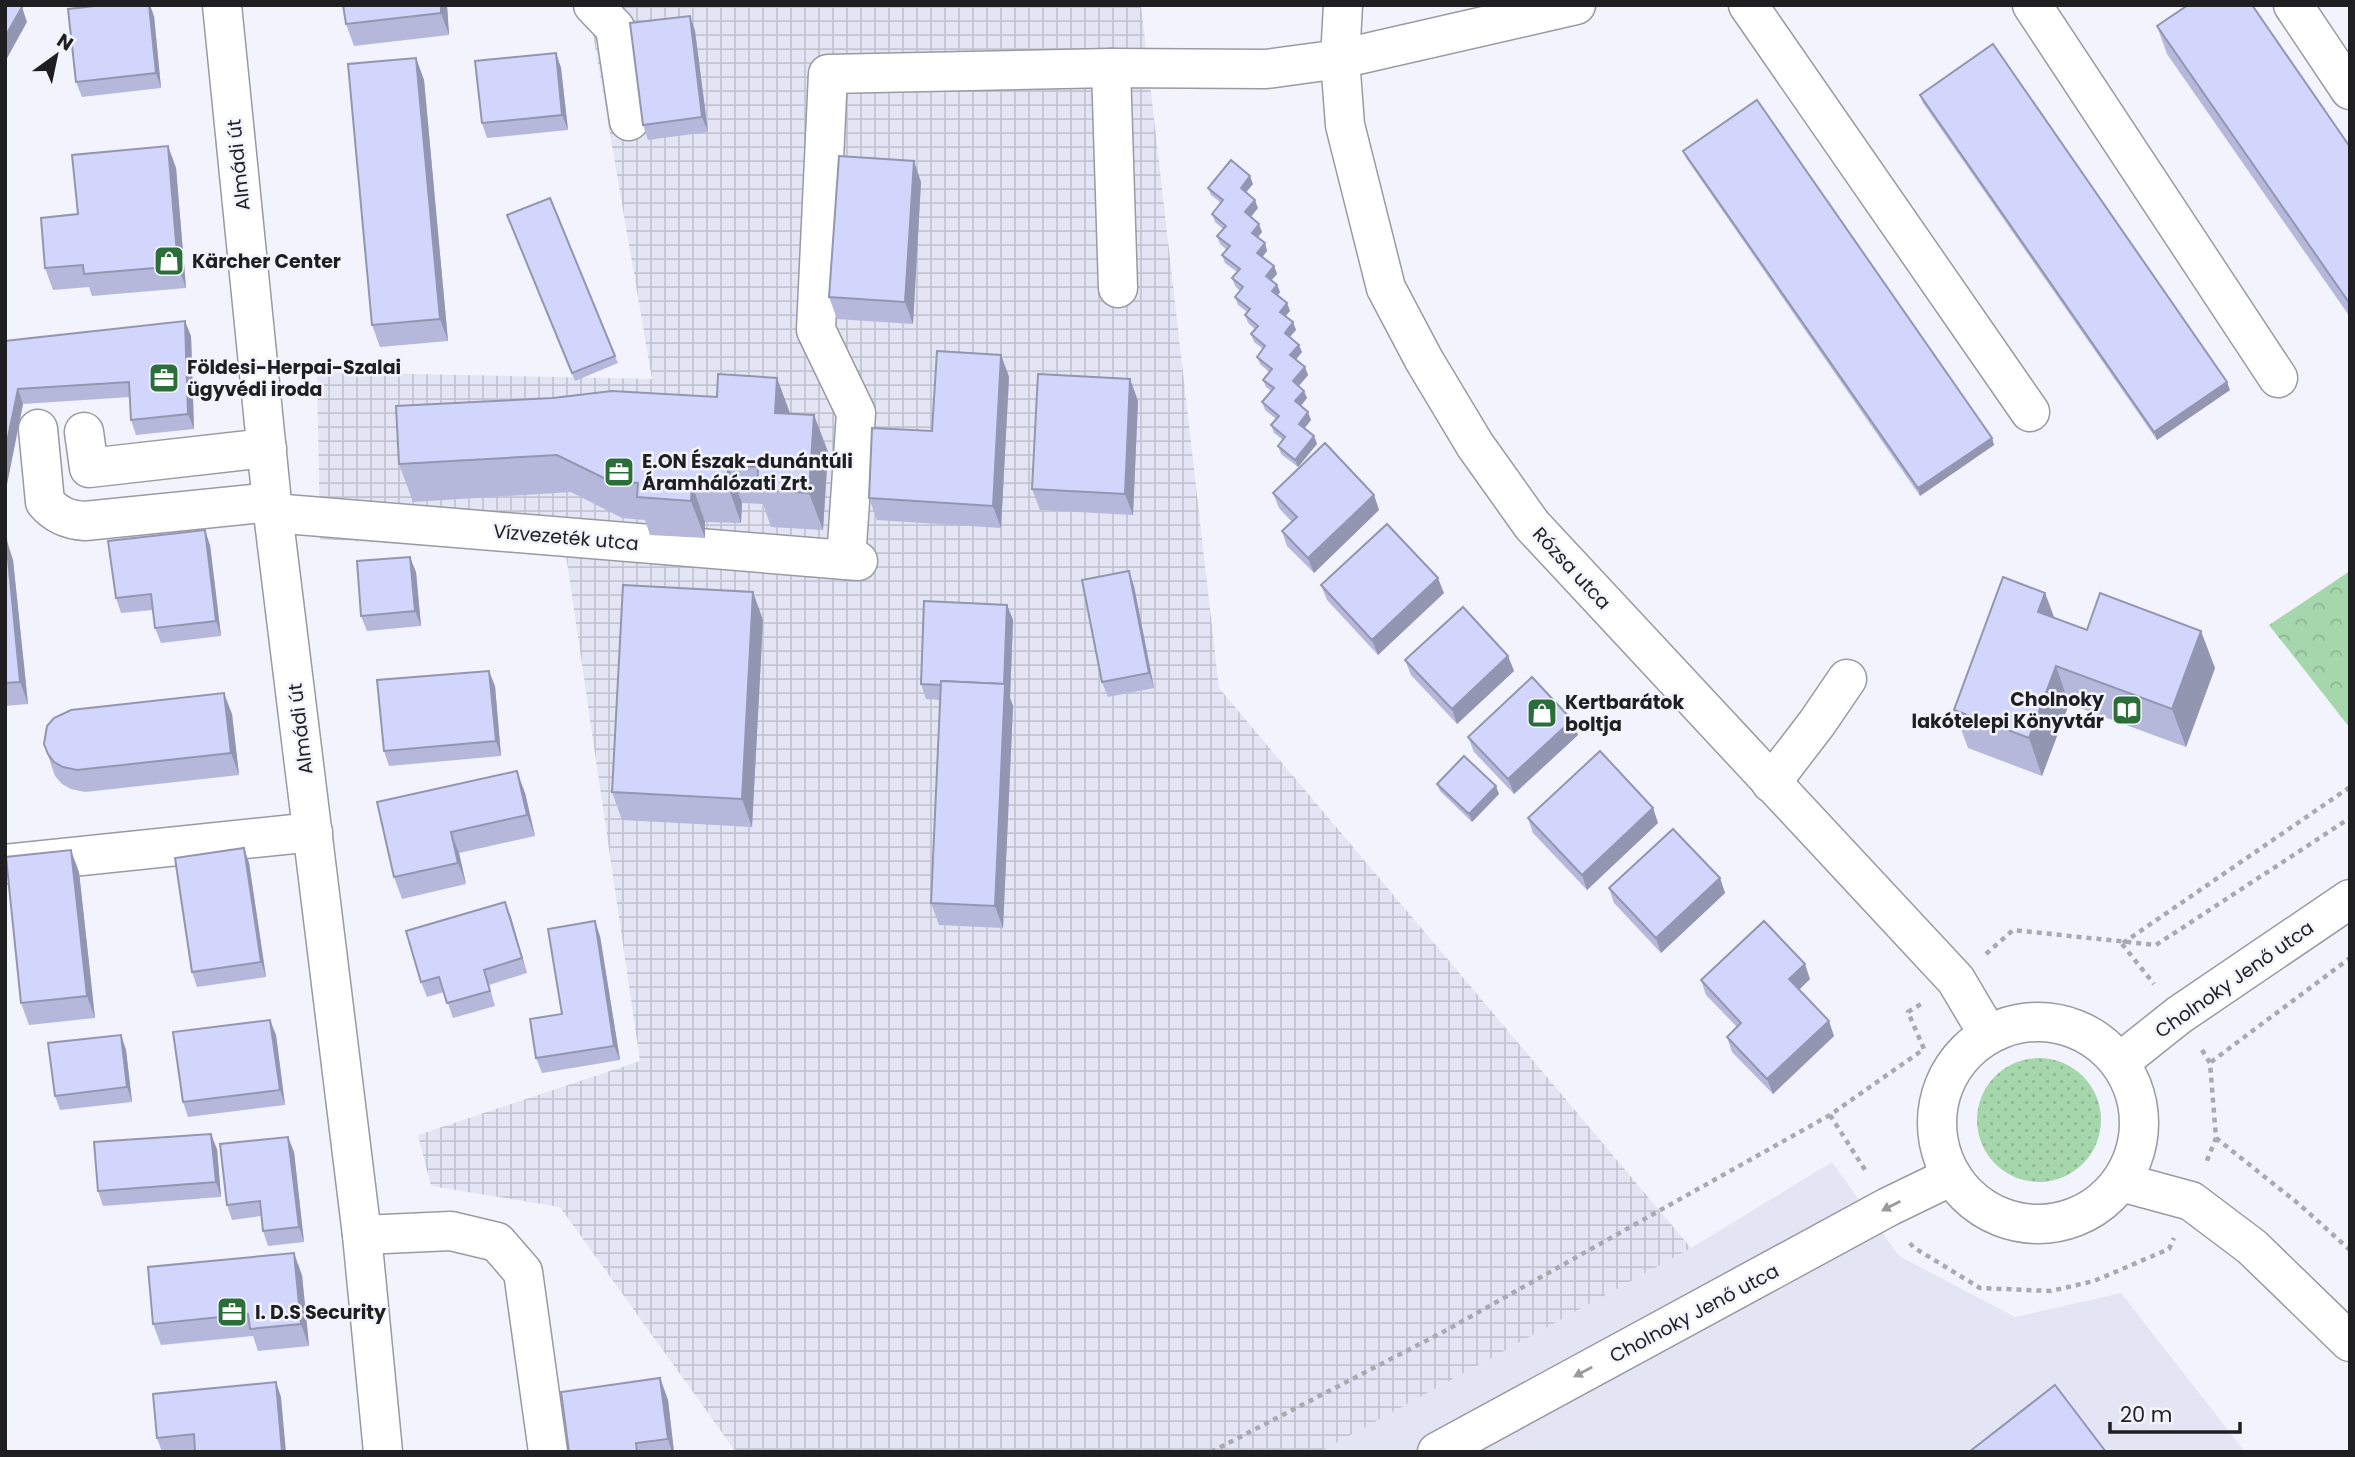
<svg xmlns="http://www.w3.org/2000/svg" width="2355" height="1457" font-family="Poppins,sans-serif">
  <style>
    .built { fill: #e3e5f5 }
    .industrial { fill: url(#industrial-grid) }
    .grass { fill: url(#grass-dots) }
    .park { fill: url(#park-crowns) }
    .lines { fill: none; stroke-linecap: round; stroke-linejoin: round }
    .minor-casing { stroke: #999aa2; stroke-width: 41 }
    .path { stroke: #a9aab1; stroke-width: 4.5; stroke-dasharray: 5 5; stroke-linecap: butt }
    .minor { stroke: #fff; stroke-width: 38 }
    .wall { fill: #b5b8da }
    .shaded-wall { fill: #9396b1 }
    .building { fill: #d2d6fd; stroke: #9396b1; stroke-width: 2 }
    .oneway { fill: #9a9a9c }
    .labels { text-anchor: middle; stroke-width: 5; stroke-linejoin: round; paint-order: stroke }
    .street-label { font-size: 19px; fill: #1f1f22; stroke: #f2f3fc }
    .poi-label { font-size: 19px; font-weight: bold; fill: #1f1f22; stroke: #f2f3fc; text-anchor: start }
  </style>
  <defs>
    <pattern id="industrial-grid" width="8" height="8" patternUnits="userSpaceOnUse" patternTransform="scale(1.75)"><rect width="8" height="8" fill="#e3e5f5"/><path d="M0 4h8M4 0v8" fill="none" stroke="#c2c4d2"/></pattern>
    <pattern id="grass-dots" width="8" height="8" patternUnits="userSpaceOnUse" patternTransform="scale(1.75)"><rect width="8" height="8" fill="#a6d6ab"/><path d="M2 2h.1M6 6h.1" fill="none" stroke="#8eb793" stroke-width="1.8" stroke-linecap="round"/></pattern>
    <pattern id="park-crowns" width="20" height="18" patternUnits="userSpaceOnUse" patternTransform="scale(1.75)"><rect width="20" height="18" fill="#a6d6ab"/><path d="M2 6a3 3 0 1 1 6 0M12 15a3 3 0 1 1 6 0" fill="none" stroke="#8eb793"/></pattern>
  </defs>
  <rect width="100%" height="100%" fill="#f2f3fc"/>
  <!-- built -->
  <polygon class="built" points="1832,1162 1899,1256 2015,1317 2121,1293 2245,1452 1320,1452 1691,1248"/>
  <!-- industrial -->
  <polygon class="industrial" points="588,5 1141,5 1219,688 1691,1248 1320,1452 736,1452 560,1207 431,1186 418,1135 640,1061 566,555 320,539 317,372 652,379"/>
  <!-- grass -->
  <circle class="grass" cx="2039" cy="1120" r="62"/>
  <!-- park -->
  <polygon class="park" points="2350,571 2350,728 2269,625"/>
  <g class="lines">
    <!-- minor casing -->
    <g class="minor-casing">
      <g id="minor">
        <polyline points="222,5 273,513 362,1235 383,1452"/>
        <polyline points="593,5 615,28 629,121"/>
        <polyline points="1343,5 1340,59 1345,125 1386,288 1424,360 1475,445 1532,525 1956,980 1988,1034"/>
        <polyline points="1748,5 2030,412"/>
        <polyline points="2032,5 2278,378"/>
        <polyline points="2293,5 2350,90"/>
        <polyline points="1111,68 1118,288"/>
        <path d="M38 429 45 502C56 515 68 520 85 521L272 502"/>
        <polyline points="84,432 89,468 267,448"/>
        <polyline points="273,513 858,561"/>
        <polyline points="846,560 856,413 816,330 828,74 1111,68 1266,69 1340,59 1576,5"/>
        <polyline points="1771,783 1817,723 1847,679"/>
        <polyline points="5,864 313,832"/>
        <circle cx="2038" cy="1123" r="101"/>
        <polyline points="2120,1062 2179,1015 2350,899"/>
        <polyline points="2121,1182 2191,1201 2252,1247 2350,1342"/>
        <polyline points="362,1235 451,1231 497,1242 523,1272 548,1452"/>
        <polyline points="1437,1452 1888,1207 1952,1176"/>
      </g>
    </g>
    <!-- path -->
    <g class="path">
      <polyline points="2123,943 2350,787"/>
      <polyline points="2122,944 2154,984"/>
      <polyline points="1986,954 2013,930 2156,945 2350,818"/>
      <polyline points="2202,1050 2210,1063 2216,1138 2206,1163"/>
      <polyline points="2211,1062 2350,958"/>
      <polyline points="1830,1115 1867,1173"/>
      <polyline points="2216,1138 2300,1205 2350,1250"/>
      <polyline points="1910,1243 1913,1247 1980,1288 2051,1291 2094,1281 2169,1249 2174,1238"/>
      <polyline points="1211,1452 1443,1332 1830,1115 1924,1049 1908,1012 1921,1004"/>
    </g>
    <!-- minor -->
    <use href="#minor" class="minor"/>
  </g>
  <!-- wall -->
  <g class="wall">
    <polygon points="447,5 449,35 354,46 346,24"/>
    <polygon points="154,16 161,88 82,97 76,82"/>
    <polygon points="690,16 695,31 708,132 648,140 643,125"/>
    <polygon points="2157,26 2350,147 2350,317 2167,54"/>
    <polygon points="556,53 561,68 568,130 487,138 482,123"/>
    <polygon points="416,58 424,80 448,341 380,347 372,325"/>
    <polygon points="1920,95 2230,390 2157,440 1923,103"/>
    <polygon points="168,146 176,168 186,288 92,296 89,287 53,290 45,268 78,214"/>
    <polygon points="1683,151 1992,438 1994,445 1920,496 1686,158"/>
    <polygon points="921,182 913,324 837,319 829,297"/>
    <polygon points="1253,184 1246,192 1258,208 1251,217 1262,232 1257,237 1265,243 1267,251 1262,257 1274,266 1277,274 1271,280 1277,285 1280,292 1278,295 1287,303 1290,311 1285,316 1293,322 1296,330 1290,337 1302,352 1296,360 1305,367 1308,375 1299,386 1307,398 1301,406 1311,420 1305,428 1314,436 1317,444 1298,467 1281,454 1278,446 1283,440 1274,433 1271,425 1276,419 1265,410 1262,402 1271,391 1266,387 1263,380 1269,372 1260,364 1257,357 1263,349 1254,342 1251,334 1255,329 1248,323 1245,315 1247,312 1238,305 1235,297 1240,291 1235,286 1232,278 1237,272 1225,263 1222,255 1227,250 1220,244 1217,236 1223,229 1215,222 1212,214 1221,203 1211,195 1208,188"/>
    <polygon points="550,198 618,363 575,381 507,215"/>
    <polygon points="191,336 194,429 136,435 131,420 130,397 23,404 5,494 5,341"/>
    <polygon points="1001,355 1009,377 1001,528 877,520 869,498 932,431"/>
    <polygon points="777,378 790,414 814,415 828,452 823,530 771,527 763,504 742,503 741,523 705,522 705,538 650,535 645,520 622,518 571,492 413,502 399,464 717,397"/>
    <polygon points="1130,379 1138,401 1133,515 1040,510 1032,489"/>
    <polygon points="1273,493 1374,495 1379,510 1314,573 1287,546 1282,531 1292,522 1279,508"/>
    <polygon points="5,538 13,560 28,704 5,706"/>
    <polygon points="210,545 221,636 161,643 155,628 153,610 121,613 116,598"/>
    <polygon points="416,572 421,626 367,631 361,616"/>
    <polygon points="1321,585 1444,593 1378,655 1327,600"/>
    <polygon points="1134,586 1154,688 1108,697 1102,682"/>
    <polygon points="2045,593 2054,618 2087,630 2215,668 2186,747 2069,704 2042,776 1968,748 1954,710"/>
    <polygon points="1007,605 1013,620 1010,698 1013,706 1003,928 939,925 931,903 940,700 926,699 921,684"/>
    <polygon points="763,620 752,827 622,820 612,792"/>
    <polygon points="1508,656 1514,671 1457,724 1411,675 1405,660"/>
    <polygon points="495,686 501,756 389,766 384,751"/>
    <polygon points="232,714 239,775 85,792 71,789 62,784 55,776 44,744"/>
    <polygon points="1572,720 1578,735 1514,794 1474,752 1468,737"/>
    <polygon points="1437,784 1499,794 1472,822 1440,791"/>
    <polygon points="525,793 535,836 459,853 466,884 402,899 394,877 377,802"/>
    <polygon points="1653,808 1658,823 1587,890 1533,833 1528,818"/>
    <polygon points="244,848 249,863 266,977 197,987 192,972"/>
    <polygon points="79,872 95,1018 29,1025 21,1003"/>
    <polygon points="1720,878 1725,893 1661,953 1614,903 1609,888"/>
    <polygon points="505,902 527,973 489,985 495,1006 453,1018 444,992 427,997 421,982"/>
    <polygon points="600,936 620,1060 542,1073 536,1058 562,1014"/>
    <polygon points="1810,979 1799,989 1834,1036 1773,1094 1732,1052 1727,1037 1737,1027 1706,995 1701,980"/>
    <polygon points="121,1035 126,1050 132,1102 60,1110 55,1096"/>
    <polygon points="276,1035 285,1105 188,1117 183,1102"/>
    <polygon points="217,1149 221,1197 103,1206 98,1191"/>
    <polygon points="294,1152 304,1242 268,1246 263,1231 261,1216 232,1220 227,1205"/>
    <polygon points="302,1275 309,1346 258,1351 253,1336 161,1345 153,1324"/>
    <polygon points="660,1378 668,1400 674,1452 569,1452"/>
    <polygon points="281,1397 195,1450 162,1452 157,1438"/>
  </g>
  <!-- shaded-wall -->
  <g class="shaded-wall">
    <polygon points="149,5 150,5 154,16 161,88 156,73"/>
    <polygon points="441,5 447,5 449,35 441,13"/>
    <polygon points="22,7 27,22 5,62 5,37"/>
    <polygon points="690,16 695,31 708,132 702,117"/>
    <polygon points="556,53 561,68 568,130 562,115"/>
    <polygon points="416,58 424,80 448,341 440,319"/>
    <polygon points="168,146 176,168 186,288 178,266"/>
    <polygon points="914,161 921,182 913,324 905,302"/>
    <polygon points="1250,176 1253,184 1243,196 1241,188"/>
    <polygon points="1255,200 1258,208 1248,220 1245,212"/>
    <polygon points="1259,224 1262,232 1255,241 1252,233"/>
    <polygon points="1265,243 1267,251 1260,260 1257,253"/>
    <polygon points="1274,266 1277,274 1269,283 1266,276"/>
    <polygon points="1277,285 1280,292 1275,299 1272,291"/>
    <polygon points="1287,303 1290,311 1283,319 1280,312"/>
    <polygon points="185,321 191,336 194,429 188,414"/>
    <polygon points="1293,322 1296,330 1287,340 1285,333"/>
    <polygon points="1299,345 1302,352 1293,363 1290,355"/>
    <polygon points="1001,355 1009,377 1001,528 993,506"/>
    <polygon points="1305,367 1308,375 1296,389 1293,381"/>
    <polygon points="777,378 791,416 775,413"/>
    <polygon points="1130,379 1138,401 1133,515 1125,494"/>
    <polygon points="2227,382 2230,390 2157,440 2154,432"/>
    <polygon points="18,389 23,404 5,494 5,452"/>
    <polygon points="1304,391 1307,398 1298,409 1295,401"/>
    <polygon points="1308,412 1311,420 1302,431 1299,424"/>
    <polygon points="814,415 828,452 823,530 809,493"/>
    <polygon points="1314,436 1317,444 1298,467 1295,460"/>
    <polygon points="1992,438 1994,445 1920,496 1918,488"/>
    <polygon points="728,466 742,503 741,523 728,486"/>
    <polygon points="692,484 705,522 705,538 691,501"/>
    <polygon points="1374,495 1379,510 1314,573 1308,558"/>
    <polygon points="205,530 210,545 221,636 216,621"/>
    <polygon points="6,538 13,560 28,704 20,682"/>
    <polygon points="410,557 416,572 421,626 415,611"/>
    <polygon points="1129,571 1134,586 1154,688 1149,673"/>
    <polygon points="1438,578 1444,593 1378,655 1372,640"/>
    <polygon points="753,592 763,620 752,827 742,799"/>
    <polygon points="2045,593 2059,630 2038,612"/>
    <polygon points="1007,605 1013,620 1010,698 1013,706 1003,928 995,906"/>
    <polygon points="2201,631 2215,668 2186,747 2172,709"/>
    <polygon points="1508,656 1514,671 1457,724 1452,709"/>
    <polygon points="2056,666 2069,704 2042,776 2029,738"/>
    <polygon points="489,671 495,686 501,756 496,741"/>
    <polygon points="224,693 232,714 239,775 231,753"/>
    <polygon points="1572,720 1578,735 1514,794 1508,779"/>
    <polygon points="517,771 525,793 535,836 527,815"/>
    <polygon points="1496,786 1499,794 1472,822 1469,814"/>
    <polygon points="1653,808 1658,823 1587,890 1582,875"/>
    <polygon points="451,832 459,853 466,884 458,863"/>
    <polygon points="244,848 249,863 266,977 261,962"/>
    <polygon points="71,850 79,872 95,1018 87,996"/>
    <polygon points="1720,878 1725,893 1661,953 1656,938"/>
    <polygon points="505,902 511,917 527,973 522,958"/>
    <polygon points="595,921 600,936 620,1060 614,1046"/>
    <polygon points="1805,964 1810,979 1795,994 1789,979"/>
    <polygon points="270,1020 276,1035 285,1105 280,1090"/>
    <polygon points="1829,1021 1834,1036 1773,1094 1767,1079"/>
    <polygon points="121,1035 126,1050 132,1102 127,1087"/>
    <polygon points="211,1134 217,1149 221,1197 216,1182"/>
    <polygon points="288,1137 294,1152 304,1242 299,1227"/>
    <polygon points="294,1253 302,1275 309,1346 301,1324"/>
    <polygon points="660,1378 668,1400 674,1452 672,1452 668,1439"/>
    <polygon points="276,1382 281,1397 286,1452 282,1452"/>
  </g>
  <!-- building -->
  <g class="building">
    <polygon points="5,5 19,5 22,7 5,37"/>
    <polygon points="104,5 149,5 156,73 76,82 68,9"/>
    <polygon points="343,5 441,5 441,13 346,24"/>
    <polygon points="2188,5 2252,5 2350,147 2350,304 2157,26"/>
    <polygon points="690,16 702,117 643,125 630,23"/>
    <polygon points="1993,44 2227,382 2154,432 1920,95"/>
    <polygon points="556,53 562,115 482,123 475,61"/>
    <polygon points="416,58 440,319 372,325 348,64"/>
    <polygon points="1757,100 1992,438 1918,488 1683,151"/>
    <polygon points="168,146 178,266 84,274 83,265 45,268 41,218 78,214 72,155"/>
    <polygon points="839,156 914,161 905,302 829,297"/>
    <polygon points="1231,160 1250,176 1241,188 1255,200 1245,212 1259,224 1252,233 1265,243 1257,253 1274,266 1266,276 1277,285 1272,291 1287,303 1280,312 1293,322 1285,333 1299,345 1290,355 1305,367 1293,381 1304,391 1295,401 1308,412 1299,424 1314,436 1295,460 1278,446 1285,437 1271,425 1279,416 1262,402 1274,388 1263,380 1272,369 1257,357 1265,346 1251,334 1258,326 1245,315 1250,309 1235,297 1243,287 1232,278 1240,269 1222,255 1230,246 1217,236 1226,226 1212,214 1223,200 1208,188"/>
    <polygon points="550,198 615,356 572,373 507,215"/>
    <polygon points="185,321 188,414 131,420 129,382 18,389 5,452 5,341"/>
    <polygon points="937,351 1001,355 993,506 869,498 872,428 932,431"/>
    <polygon points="718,374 777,378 775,413 814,415 809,493 757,490 758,467 728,466 728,486 692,484 691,501 637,497 638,483 608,480 557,455 399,464 396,406 553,398 612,391 717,397"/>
    <polygon points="1038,374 1130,379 1125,494 1032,489"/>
    <polygon points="1325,443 1374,495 1308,558 1282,531 1297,517 1273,493"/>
    <polygon points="1387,524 1438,578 1372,640 1321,585"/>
    <polygon points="205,530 216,621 155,628 151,594 116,598 108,541"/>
    <polygon points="6,538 20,682 5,683 5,538"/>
    <polygon points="410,557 415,611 361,616 357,561"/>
    <polygon points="1129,571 1149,673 1102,682 1082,580"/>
    <polygon points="2003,577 2045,593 2038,612 2087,630 2100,593 2201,631 2172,709 2056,666 2029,738 1954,710"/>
    <polygon points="623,585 753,592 742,799 612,792"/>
    <polygon points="924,601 1007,605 1004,684 941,681 941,685 921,684"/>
    <polygon points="1463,607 1508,656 1452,709 1405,660"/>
    <polygon points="489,671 496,741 384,751 377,680"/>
    <polygon points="1532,677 1572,720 1508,779 1468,737"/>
    <polygon points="941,681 1005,684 995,906 931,903"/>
    <polygon points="224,693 231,753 77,770 63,767 54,762 48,754 44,744 47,726 54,718 71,710"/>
    <polygon points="1600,751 1653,808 1582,875 1528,818"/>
    <polygon points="1464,756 1496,786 1469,814 1437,784"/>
    <polygon points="517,771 527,815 451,832 458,863 394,877 377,802"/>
    <polygon points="1673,829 1720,878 1656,938 1609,888"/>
    <polygon points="244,848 261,962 192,972 175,858"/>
    <polygon points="71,850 87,996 21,1003 6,857"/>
    <polygon points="505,902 522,958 484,970 490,991 447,1003 439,977 421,982 406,931"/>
    <polygon points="595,921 614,1046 536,1058 530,1019 562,1014 548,929"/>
    <polygon points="1764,921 1805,964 1789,979 1829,1021 1767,1079 1727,1037 1741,1023 1701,980"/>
    <polygon points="270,1020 280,1090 183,1102 173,1032"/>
    <polygon points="121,1035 127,1087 55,1096 48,1043"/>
    <polygon points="211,1134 216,1182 98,1191 94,1142"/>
    <polygon points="288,1137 299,1227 263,1231 260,1201 227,1205 220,1144"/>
    <polygon points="294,1253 301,1324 250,1329 248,1314 153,1324 148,1267"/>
    <polygon points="660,1378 668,1439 636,1443 637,1452 569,1452 561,1392"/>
    <polygon points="276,1382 282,1452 195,1452 194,1434 157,1438 153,1394"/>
    <polygon points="2055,1385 2106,1452 1969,1452"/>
  </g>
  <!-- one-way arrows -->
  <defs><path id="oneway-solid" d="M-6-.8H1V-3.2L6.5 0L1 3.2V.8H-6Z" transform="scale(1.75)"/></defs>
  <g class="oneway">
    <use href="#oneway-solid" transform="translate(1891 1206) rotate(153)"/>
    <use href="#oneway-solid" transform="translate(1583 1372) rotate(152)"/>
  </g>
  <!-- icons -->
  <defs>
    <g id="shop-square" transform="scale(1.575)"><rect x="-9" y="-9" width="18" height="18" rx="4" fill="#2b6e39" stroke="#f2f3fc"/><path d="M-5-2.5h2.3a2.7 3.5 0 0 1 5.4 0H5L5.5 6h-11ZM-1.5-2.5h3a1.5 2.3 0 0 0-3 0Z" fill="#fff"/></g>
    <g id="office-square" transform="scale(1.575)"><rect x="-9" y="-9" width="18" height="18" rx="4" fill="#2b6e39" stroke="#f2f3fc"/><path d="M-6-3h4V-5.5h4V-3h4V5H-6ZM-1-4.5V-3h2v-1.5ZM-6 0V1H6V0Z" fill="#fff"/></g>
    <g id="library-square" transform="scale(1.575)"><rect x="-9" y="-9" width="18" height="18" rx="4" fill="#2b6e39" stroke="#f2f3fc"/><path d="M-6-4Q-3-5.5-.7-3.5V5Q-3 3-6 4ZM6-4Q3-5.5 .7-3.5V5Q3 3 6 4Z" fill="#fff"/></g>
  </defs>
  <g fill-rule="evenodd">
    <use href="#shop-square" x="169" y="261"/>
    <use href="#office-square" x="164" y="378"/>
    <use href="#office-square" x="619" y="472"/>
    <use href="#library-square" x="2127" y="710"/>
    <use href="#shop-square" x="1542" y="713"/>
    <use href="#office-square" x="232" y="1312"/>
  </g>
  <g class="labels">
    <!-- street labels -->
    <g class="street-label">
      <text transform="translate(238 165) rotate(-96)" y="7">Almádi út</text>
      <text transform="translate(566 537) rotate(5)" y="7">Vízvezeték utca</text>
      <text transform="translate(1572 568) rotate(47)" y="7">Rózsa utca</text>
      <text transform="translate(300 729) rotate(-97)" y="7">Almádi út</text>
      <text transform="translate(2234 979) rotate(-35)" y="7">Cholnoky Jenő utca</text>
      <text transform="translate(1694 1313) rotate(-28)" y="7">Cholnoky Jenő utca</text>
    </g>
    <!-- poi labels -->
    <g class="poi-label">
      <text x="192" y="268">Kärcher Center</text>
      <text x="187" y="374">Földesi-Herpai-Szalai<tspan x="187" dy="22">ügyvédi iroda</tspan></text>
      <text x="642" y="468">E.ON Észak-dunántúli<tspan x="642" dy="22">Áramhálózati Zrt.</tspan></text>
      <text x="2104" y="706" text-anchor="end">Cholnoky<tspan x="2104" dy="22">lakótelepi Könyvtár</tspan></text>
      <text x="1565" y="709">Kertbarátok<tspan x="1565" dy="22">boltja</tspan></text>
      <text x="255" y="1319">I. D.S Security</text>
    </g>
  </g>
  <!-- border -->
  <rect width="2355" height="1457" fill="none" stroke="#1f1f22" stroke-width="14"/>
  <!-- north arrow -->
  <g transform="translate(56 56) rotate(33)" stroke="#f2f3fc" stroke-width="5" paint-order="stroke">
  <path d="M0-5L12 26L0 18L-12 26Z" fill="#1f1f22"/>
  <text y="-10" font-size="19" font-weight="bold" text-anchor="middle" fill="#1f1f22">N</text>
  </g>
  <!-- scale -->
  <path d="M2110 1422v10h130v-10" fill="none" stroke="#1f1f22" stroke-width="3.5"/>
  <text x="2120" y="1422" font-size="21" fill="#1f1f22" stroke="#f2f3fc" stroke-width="5" paint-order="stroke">20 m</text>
</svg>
